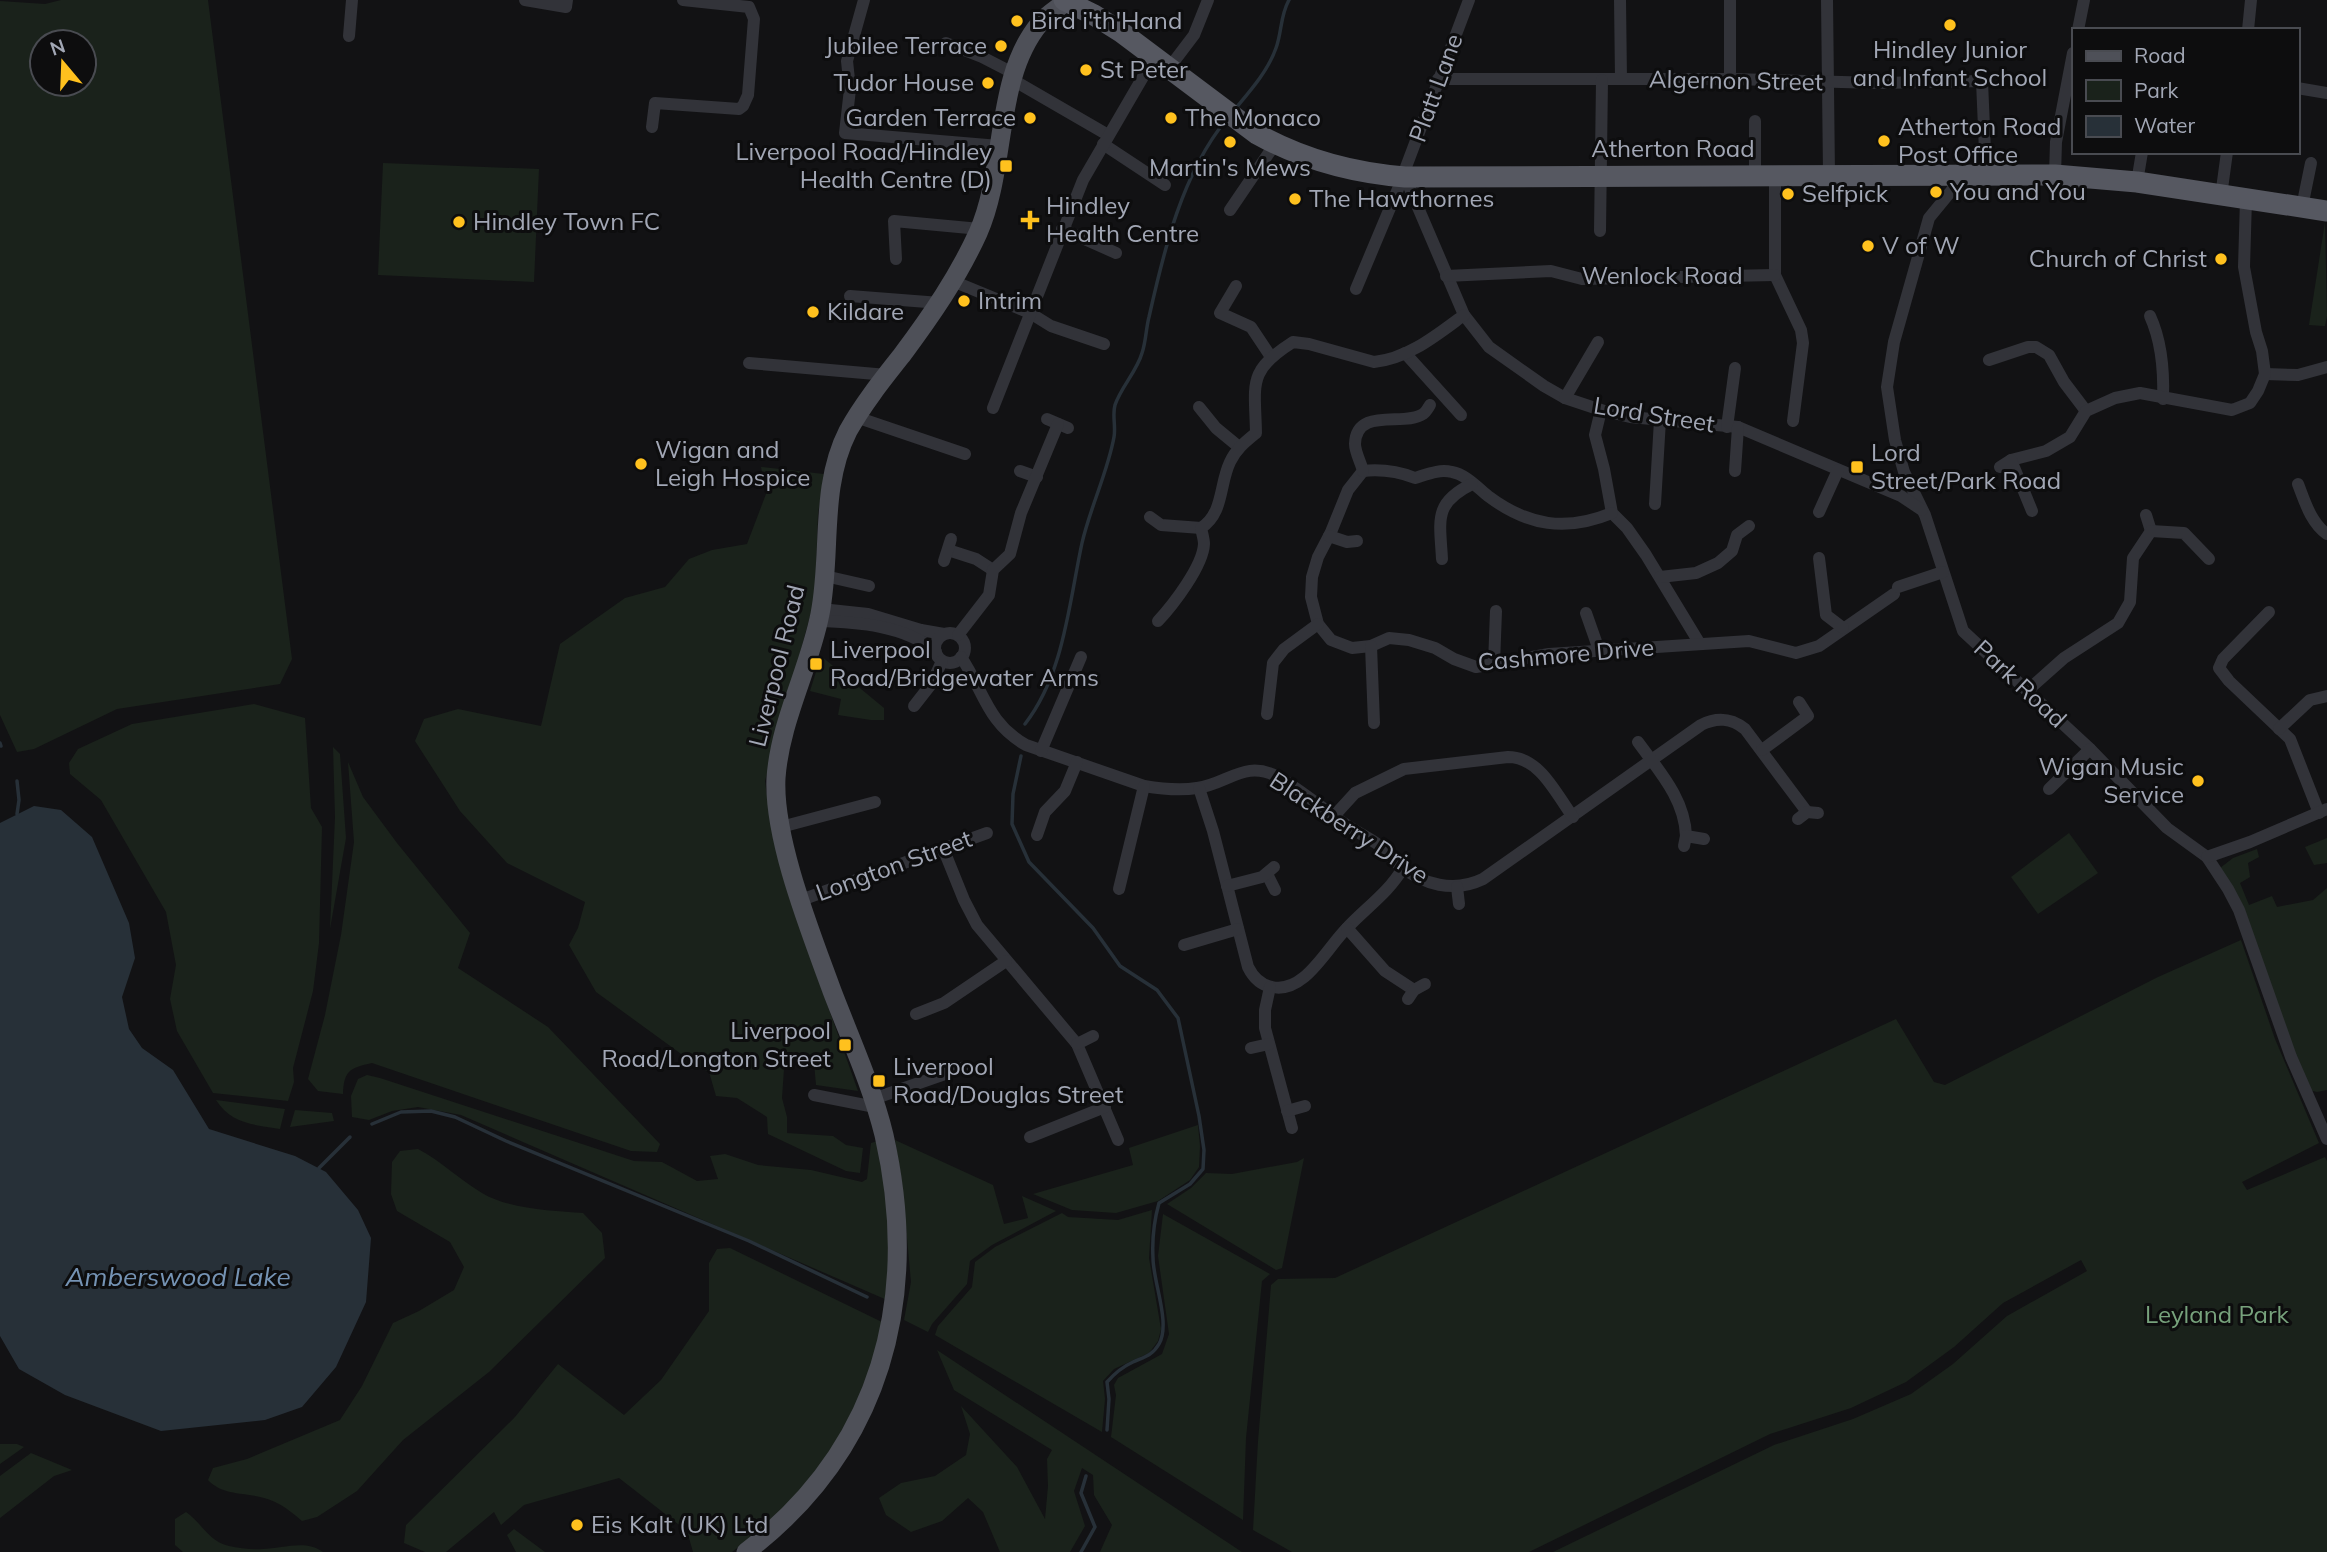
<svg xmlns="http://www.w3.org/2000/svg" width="2327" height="1552" font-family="Mulish,sans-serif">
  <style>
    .green { fill: #1a221b; fill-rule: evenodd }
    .water { fill: #273038 }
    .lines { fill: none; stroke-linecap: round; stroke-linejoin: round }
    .stream { stroke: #273038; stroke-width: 3.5 }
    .minor { stroke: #323339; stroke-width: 12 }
    .primary { stroke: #4e5058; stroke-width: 19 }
    .trunk { stroke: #565861; stroke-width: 21 }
    .poi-dot { fill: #ffc11e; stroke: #0d0d0e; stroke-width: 2.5 }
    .labels { text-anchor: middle; stroke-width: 6; stroke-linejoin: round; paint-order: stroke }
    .poi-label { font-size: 24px; fill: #a2a7b5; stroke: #0d0d0e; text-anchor: start }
    .street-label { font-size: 24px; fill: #a2a7b5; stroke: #0d0d0e }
    .park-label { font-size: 24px; fill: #77a27c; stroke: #0d0d0e }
    .water-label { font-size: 26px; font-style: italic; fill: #7593b4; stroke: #0d0d0e }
  </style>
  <rect width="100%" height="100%" fill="#121214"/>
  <!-- green -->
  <g class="green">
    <path d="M61 0H208L292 659 280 684 117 709 34 749 17 752 0 715V1L45 4ZM42 42H84V84H42Z"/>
    <polygon points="383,163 539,169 534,282 378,275"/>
    <polygon points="2325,222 2327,316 2325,326 2323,326 2309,325"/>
    <polygon points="761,467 824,474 818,514 815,598 765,781 771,826 815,970 858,1091 816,1085 814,1063 799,1057 784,1069 782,1098 787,1117 787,1133 833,1136 846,1145 863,1148 860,1173 846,1171 768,1134 767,1117 737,1098 716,1096 709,1072 699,1067 596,992 569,945 578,928 585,902 507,863 460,811 415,741 424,719 458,709 541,726 560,644 625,598 665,587 689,559 712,550 747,544 766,494"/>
    <polygon points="821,656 884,708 884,720 871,720 838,715 841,699 810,691"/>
    <polygon points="254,704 305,718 311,808 322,827 319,943 313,991 293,1068 294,1082 288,1101 213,1093 177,1031 170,999 176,965 166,912 101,800 70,774 69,763 78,749 132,724"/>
    <polygon points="333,747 340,754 346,838 330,929 335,817"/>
    <path d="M348 762 363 797 397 843 470 933 458 968 548 1027 660 1144 657 1152 631 1151 372 1063C349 1068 344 1071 343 1094L318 1091 308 1079 325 1015 341 935 354 842Z"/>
    <polygon points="2069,833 2098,873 2038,914 2011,877"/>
    <polygon points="2327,838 2327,863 2314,865 2305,847"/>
    <polygon points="2257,849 2259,857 2248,863 2250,877 2240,883 2249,905 2272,896 2277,907 2313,900 2327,888 2327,1090 2317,1092 2309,1090 2220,868 2233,858"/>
    <polygon points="2241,940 2275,1039 2319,1143 2242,1182 2247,1190 2325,1157 2327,1161 2327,1552 1553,1552 1774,1445 1853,1419 1911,1394 1953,1364 2007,1316 2087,1271 2081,1260 2003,1303 1954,1347 1906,1382 1851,1408 1770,1434 1529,1552 1292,1552 1253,1530 1258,1441 1271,1285 1278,1279 1335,1278 1896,1019 1934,1082 1945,1085 2158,977"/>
    <path d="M367 1075 380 1078 634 1161 662 1162 697 1181 718 1179 710 1156 725 1154 758 1165 811 1170 862 1182 867 1179 871 1143 878 1141C890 1193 890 1247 887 1300L461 1115 418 1107 392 1111 369 1120 352 1117 351 1096 358 1079Z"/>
    <path d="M216 1100 285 1109 280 1129C255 1125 231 1124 216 1100Z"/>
    <polygon points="295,1110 332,1113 334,1121 290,1127"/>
    <polygon points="1198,1125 1200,1146 1199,1167 1190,1180 1158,1201 1116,1213 1072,1210 1033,1194 1133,1165 1129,1148"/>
    <polygon points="895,1140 993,1185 1004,1224 1028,1218 1022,1196 1056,1211 992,1245 970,1261 967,1284 932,1324 928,1332 904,1320 911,1282 902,1183"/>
    <path d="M418 1149C441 1161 460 1180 482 1193 508 1209 553 1211 583 1213L602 1233 605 1258 489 1372 403 1440 357 1491 317 1517 302 1521C290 1511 280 1502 264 1498 244 1492 223 1496 208 1480L213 1468 247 1459 340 1420 362 1386 393 1323 419 1311 454 1290 464 1267 450 1242 397 1211 391 1194 392 1162 400 1151Z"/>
    <polygon points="1304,1158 1282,1268 1276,1270 1167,1204 1191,1188 1206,1173 1232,1174 1297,1162"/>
    <polygon points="1152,1210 1149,1258 1161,1329 1158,1341 1149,1353 1114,1369 1103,1381 1105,1399 1102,1432 935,1335 938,1326 972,1287 975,1262 995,1247 1062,1213 1068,1217 1118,1220"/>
    <polygon points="1163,1214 1270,1274 1262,1281 1246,1438 1243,1520 1111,1437 1116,1395 1114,1385 1118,1378 1162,1354 1169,1334 1158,1256"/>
    <polygon points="730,1248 884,1323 867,1383 843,1442 796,1502 732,1552 693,1552 687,1531 619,1478 524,1505 501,1525 494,1512 446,1552 425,1552 404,1543 406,1525 515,1417 558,1364 624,1415 661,1380 709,1311 709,1263 717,1249"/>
    <polygon points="937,1350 1242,1552 1100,1552 1112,1525 1094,1495 1093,1475 1082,1468 1074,1491 1085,1526 1070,1552 1000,1552 983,1512 968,1498 942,1521 911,1532 886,1515 879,1498 901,1483 935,1476 966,1455 970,1434 961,1406 1017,1467 1045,1519 1048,1486 1047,1459 1052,1450 954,1390"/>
    <polygon points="0,1444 17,1444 24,1447 0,1464"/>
    <polygon points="31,1453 72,1470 54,1476 0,1518 0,1476"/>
    <path d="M186 1512C202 1523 208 1541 229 1546 239 1548 252 1550 263 1549 282 1549 305 1539 323 1552H183L175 1545V1519Z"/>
    <polygon points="514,1529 545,1552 516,1552 507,1535"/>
  </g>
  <!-- water -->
  <polygon class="water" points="34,806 61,810 92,837 129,923 135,958 122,997 129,1029 142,1048 173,1070 209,1129 295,1156 326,1172 358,1210 371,1238 366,1302 336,1367 302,1407 265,1420 161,1431 65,1395 19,1369 0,1336 0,823"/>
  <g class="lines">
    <!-- stream -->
    <g class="stream">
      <path d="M1235 109C1250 91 1268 71 1276 48 1282 32 1280 16 1289 0"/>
      <path d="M1025 724C1064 674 1069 603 1082 543 1090 508 1108 471 1114 437 1116 426 1112 415 1115 405 1121 387 1137 371 1142 353 1146 342 1146 328 1149 317 1164 250 1182 174 1226 120"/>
      <polyline points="0,743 1,746"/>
      <path d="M1021 756 1013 794 1012 824 1029 862 1093 928 1120 966 1157 990 1178 1018 1199 1116 1204 1150 1203 1169 1190 1184 1159 1203C1154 1221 1152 1240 1153 1258 1153 1282 1171 1323 1159 1344 1152 1356 1144 1357 1133 1362 1122 1367 1114 1374 1107 1382L1109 1399 1107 1430"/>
      <polyline points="17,781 19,800 17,814"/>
      <polyline points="372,1124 401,1112 431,1111 455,1117 506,1141 749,1241 867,1297"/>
      <polyline points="319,1168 350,1137"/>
      <polyline points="1081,1552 1095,1527 1081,1493 1086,1476"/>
    </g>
    <!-- minor -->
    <g class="minor">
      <polyline points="525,0 566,7 567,0"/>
      <polyline points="864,0 847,61 850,89 845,133 999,146"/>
      <polyline points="1620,0 1621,79"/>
      <polyline points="1730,0 1730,79"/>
      <polyline points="1827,0 1829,174"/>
      <polyline points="2078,30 2084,0"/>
      <polyline points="2248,30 2251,0"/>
      <polyline points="349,36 352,0"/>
      <polyline points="946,43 982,57 1015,74"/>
      <polyline points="1169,68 1194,35 1208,0"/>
      <polyline points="1438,79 1730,79 1878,83 1982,81 1986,175"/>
      <polyline points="1013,80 1108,135"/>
      <polyline points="2297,88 2327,93"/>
      <polyline points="652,127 655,103 739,109 743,106 748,95 754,19 749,7 683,0"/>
      <polyline points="1103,144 1165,185"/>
      <polyline points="1958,174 1952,190 1929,218 1894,342 1887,387 1895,440 1904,472 1925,515 1963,631 2090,749 2167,828 2207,857 2228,889 2239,910 2291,1057 2327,1139"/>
      <polyline points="1755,175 1755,121"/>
      <polyline points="1775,175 1775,275 1801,330 1803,343 1793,421"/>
      <polyline points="2055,175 2056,142 2073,53"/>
      <polyline points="1405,177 1464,315 1489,347 1544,386 1565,398 1601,410 1630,417 1738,427 1901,496 1922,510"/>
      <polyline points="2137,182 2142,152"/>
      <polyline points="2221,196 2227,152"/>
      <polyline points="2302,207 2311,163"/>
      <polyline points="1230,210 1275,144"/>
      <polyline points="1062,229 1116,253"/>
      <polyline points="1600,231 1602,80"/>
      <polyline points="896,259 894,221 980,229"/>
      <polyline points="1446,276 1551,271 1582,279 1775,275"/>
      <polyline points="955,282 1030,313 1051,326 1104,344"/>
      <polyline points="1236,286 1220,313 1251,327 1271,357"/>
      <polyline points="1356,289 1400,184 1405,177 1406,167 1469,0"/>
      <polyline points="850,296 940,303"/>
      <path d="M2150 316C2162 342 2164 371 2163 399"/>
      <polyline points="1405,353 1461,415"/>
      <polyline points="1989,360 2028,347 2036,347 2049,355 2064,382 2086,411"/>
      <polyline points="749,363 887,375"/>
      <polyline points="2265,374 2298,375 2327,367"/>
      <polyline points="1565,398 1598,342"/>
      <polyline points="1199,407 1216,428 1239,447"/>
      <polyline points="993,408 1083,180 1147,70"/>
      <polyline points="1601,410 1595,435 1604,469 1612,513 1627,528 1646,555 1700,644"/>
      <polyline points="856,417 965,454"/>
      <polyline points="1047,419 1068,428"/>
      <polyline points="1727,427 1735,368"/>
      <polyline points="2011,460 2046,451 2070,437 2086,411 2115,398 2140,393 2232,410 2250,403 2258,391 2265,374 2262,351 2256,332 2244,267 2246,199"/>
      <polyline points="2000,467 2011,460 2032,511"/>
      <polyline points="1020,471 1037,477"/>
      <polyline points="1363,471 1348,490 1331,532 1318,557 1312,577 1311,597 1318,624 1331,640 1352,648 1371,646 1389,638 1409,640 1435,648 1454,659 1476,667 1549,654 1749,641 1796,653 1819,646 1894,594"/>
      <path d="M1363 471C1382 469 1397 471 1415 478 1428 474 1439 469 1452 472 1465 474 1478 488 1488 496 1528 526 1566 532 1612 513"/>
      <path d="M1363 471C1361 463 1355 452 1355 444 1356 406 1405 427 1423 414 1426 412 1428 408 1430 405"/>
      <polyline points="1735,471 1738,427"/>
      <path d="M2298 484C2305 502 2311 523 2327 534"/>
      <polyline points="1655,504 1660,420"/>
      <polyline points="1819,512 1838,470"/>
      <polyline points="2146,515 2151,531"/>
      <polyline points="1150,517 1161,525 1201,528"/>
      <polyline points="1329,536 1347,542 1357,541"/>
      <polyline points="948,550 976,559 993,570"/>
      <polyline points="1819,558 1826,615 1843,628"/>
      <path d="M1442 559C1440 521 1433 503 1472 484"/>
      <polyline points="944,561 951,539"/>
      <polyline points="825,576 869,586"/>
      <polyline points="1660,577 1696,573 1718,563 1732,551 1737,535 1749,526"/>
      <polyline points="1898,587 1943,572"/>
      <polyline points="821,609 868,614 921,630 944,634"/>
      <polyline points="2269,612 2223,659 2219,668 2229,681 2290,739 2319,813"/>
      <polyline points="1586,613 1599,650"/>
      <path d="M818 621C856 622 906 625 936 652"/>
      <path d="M1158 621C1173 605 1203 566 1204 544 1204 539 1202 533 1201 528 1224 513 1219 485 1230 462 1236 449 1245 442 1256 433 1255 383 1247 371 1293 342L1309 344 1374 362C1408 359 1438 334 1464 315"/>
      <circle cx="950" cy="648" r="15"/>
      <polyline points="958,635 989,595 993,570 1010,554 1021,513 1058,424"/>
      <polyline points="1371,646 1374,723"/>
      <path d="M961 657C984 691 987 723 1026 745L1144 786C1162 789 1179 791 1197 788 1228 784 1245 759 1278 777 1303 791 1325 811 1348 826 1357 832 1367 837 1376 843 1385 849 1391 858 1399 865 1423 885 1454 893 1483 879L1701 725C1717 717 1731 718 1745 729L1807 812"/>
      <polyline points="1494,664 1496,611"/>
      <polyline points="2027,691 2064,658 2118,623 2130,602 2133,558 2151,531 2184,533 2209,559"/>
      <polyline points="914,706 932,683 942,661"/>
      <polyline points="1267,714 1273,663 1284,649 1318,624"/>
      <polyline points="2279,729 2310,700 2327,696"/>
      <path d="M1638 742C1659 771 1685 799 1686 836"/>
      <polyline points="1762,750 1808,716 1799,702"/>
      <polyline points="1041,751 1081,657"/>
      <path d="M1199 788 1213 831 1248 967C1253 977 1260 985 1272 987 1305 994 1327 947 1348 927 1367 907 1389 892 1403 868"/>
      <polyline points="2049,789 2090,749"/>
      <path d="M1334 816 1355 793 1404 769 1508 757C1540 757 1556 794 1573 817"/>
      <polyline points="1798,819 1807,812 1818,813"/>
      <polyline points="781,827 875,802"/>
      <polyline points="1037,835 1045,812 1065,791 1077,762"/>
      <polyline points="1684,846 1686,836 1704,839"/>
      <polyline points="943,848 964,900 977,925 1077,1044 1118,1140"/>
      <polyline points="2207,857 2250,842 2327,809"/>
      <polyline points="1267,874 1275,890"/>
      <polyline points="1227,886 1262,877 1274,867"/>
      <polyline points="1457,887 1459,904"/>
      <polyline points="1119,889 1144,786"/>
      <polyline points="801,900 987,833"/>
      <polyline points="1347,928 1385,971 1414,990"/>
      <polyline points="1184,945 1238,929"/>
      <polyline points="1270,987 1265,1010 1265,1028 1292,1128"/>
      <polyline points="1408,999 1414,990 1425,984"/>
      <polyline points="916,1014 944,1003 1006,961"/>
      <polyline points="1077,1044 1093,1036"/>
      <polyline points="1251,1048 1269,1044"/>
      <polyline points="814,1095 875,1107"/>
      <polyline points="873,1099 965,1067"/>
      <polyline points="1287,1111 1305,1106"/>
      <polyline points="1030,1137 1105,1107"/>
    </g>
    <!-- primary -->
    <path class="primary" d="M746 1552C882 1448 921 1298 884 1135 872 1086 850 1038 832 991 811 933 773 839 776 778 780 721 809 670 820 614 832 553 819 488 848 431 863 404 883 379 902 355 931 316 958 277 978 233 1007 168 994 78 1040 23 1048 14 1058 8 1067 1"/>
    <!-- trunk -->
    <path class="trunk" d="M1064 0 1094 15 1121 32 1257 134C1302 159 1354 173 1405 177L2055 175 2137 182 2327 211"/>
  </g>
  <!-- markers -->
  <g class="poi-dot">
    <circle cx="1017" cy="21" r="7"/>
    <circle cx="1950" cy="25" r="7"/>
    <circle cx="1001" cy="46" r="7"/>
    <circle cx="1086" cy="70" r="7"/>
    <circle cx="988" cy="83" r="7"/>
    <circle cx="1030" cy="118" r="7"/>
    <circle cx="1171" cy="118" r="7"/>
    <circle cx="1884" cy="141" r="7"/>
    <circle cx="1230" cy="142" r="7"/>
    <rect x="999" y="159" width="14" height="14" rx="3.5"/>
    <circle cx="1936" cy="192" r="7"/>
    <circle cx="1788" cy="194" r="7"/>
    <circle cx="1295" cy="199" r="7"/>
    <path d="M1026.5 209.5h7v7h7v7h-7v7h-7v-7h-7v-7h7z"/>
    <circle cx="459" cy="222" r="7"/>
    <circle cx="1868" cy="246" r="7"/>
    <circle cx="2221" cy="259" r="7"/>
    <circle cx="964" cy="301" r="7"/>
    <circle cx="813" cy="312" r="7"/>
    <circle cx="641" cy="464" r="7"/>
    <rect x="1850" y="460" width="14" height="14" rx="3.5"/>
    <rect x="809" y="657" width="14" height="14" rx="3.5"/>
    <circle cx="2198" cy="781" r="7"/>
    <rect x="838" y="1038" width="14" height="14" rx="3.5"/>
    <rect x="872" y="1074" width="14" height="14" rx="3.5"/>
    <circle cx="577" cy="1525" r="7"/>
  </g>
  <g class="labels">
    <!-- poi labels -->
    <g class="poi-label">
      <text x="1031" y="29">Bird i'th'Hand</text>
      <text x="987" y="54" text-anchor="end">Jubilee Terrace</text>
      <text x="1950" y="58" text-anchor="middle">Hindley Junior<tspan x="1950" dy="28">and Infant School</tspan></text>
      <text x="1100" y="78">St Peter</text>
      <text x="974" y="91" text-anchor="end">Tudor House</text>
      <text x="1016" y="126" text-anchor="end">Garden Terrace</text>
      <text x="1185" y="126">The Monaco</text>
      <text x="1898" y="135">Atherton Road<tspan x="1898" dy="28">Post Office</tspan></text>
      <text x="992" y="160" text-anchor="end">Liverpool Road/Hindley<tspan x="992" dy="28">Health Centre (D)</tspan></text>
      <text x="1230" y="176" text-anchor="middle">Martin's Mews</text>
      <text x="1950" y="200">You and You</text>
      <text x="1802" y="202">Selfpick</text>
      <text x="1309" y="207">The Hawthornes</text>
      <text x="1046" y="214">Hindley<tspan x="1046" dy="28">Health Centre</tspan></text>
      <text x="473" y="230">Hindley Town FC</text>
      <text x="1882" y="254">V of W</text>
      <text x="2207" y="267" text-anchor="end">Church of Christ</text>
      <text x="978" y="309">Intrim</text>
      <text x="827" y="320">Kildare</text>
      <text x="655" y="458">Wigan and<tspan x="655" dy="28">Leigh Hospice</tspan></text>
      <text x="1871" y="461">Lord<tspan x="1871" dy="28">Street/Park Road</tspan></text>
      <text x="830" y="658">Liverpool<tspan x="830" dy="28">Road/Bridgewater Arms</tspan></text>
      <text x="2184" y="775" text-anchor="end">Wigan Music<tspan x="2184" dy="28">Service</tspan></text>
      <text x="831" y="1039" text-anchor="end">Liverpool<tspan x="831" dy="28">Road/Longton Street</tspan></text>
      <text x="893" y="1075">Liverpool<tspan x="893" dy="28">Road/Douglas Street</tspan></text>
      <text x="591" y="1533">Eis Kalt (UK) Ltd</text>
    </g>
    <!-- street labels -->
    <g class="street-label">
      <text transform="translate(1736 81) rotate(1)" y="8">Algernon Street</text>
      <text transform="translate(1436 88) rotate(-70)" y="8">Platt Lane</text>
      <text x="1673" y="157">Atherton Road</text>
      <text x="1662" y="284">Wenlock Road</text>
      <text transform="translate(1654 415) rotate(9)" y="8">Lord Street</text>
      <text transform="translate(1566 655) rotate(-5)" y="8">Cashmore Drive</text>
      <text transform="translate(777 666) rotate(-76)" y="8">Liverpool Road</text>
      <text transform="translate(2020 684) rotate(43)" y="8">Park Road</text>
      <text transform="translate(1349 828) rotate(33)" y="8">Blackberry Drive</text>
      <text transform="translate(894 866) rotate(-20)" y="8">Longton Street</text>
    </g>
    <!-- park labels -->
    <g class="park-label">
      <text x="2217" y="1323">Leyland Park</text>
    </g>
    <!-- water labels -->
    <g class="water-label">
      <text x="178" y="1286">Amberswood Lake</text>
    </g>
  </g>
  <!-- legend -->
  <rect x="2072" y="28" width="228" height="126" fill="#0d0d0e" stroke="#494b51" stroke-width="2"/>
  <rect x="2086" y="51" width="35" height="10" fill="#4e5058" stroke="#494b51" stroke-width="2"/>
  <text x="2134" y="63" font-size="21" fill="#a2a7b5">Road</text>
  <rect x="2086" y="80" width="35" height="21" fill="#1a221b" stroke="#494b51" stroke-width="2"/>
  <text x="2134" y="98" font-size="21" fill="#a2a7b5">Park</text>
  <rect x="2086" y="116" width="35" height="21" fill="#273038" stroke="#494b51" stroke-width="2"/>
  <text x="2134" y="133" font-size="21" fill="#a2a7b5">Water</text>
  <!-- north arrow -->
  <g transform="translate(63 63) rotate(341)"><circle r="33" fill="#0d0d0e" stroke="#494b51" stroke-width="2"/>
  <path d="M0-5L12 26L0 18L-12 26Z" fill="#ffc11e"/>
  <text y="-10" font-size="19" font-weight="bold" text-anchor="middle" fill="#a2a7b5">N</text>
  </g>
</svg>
